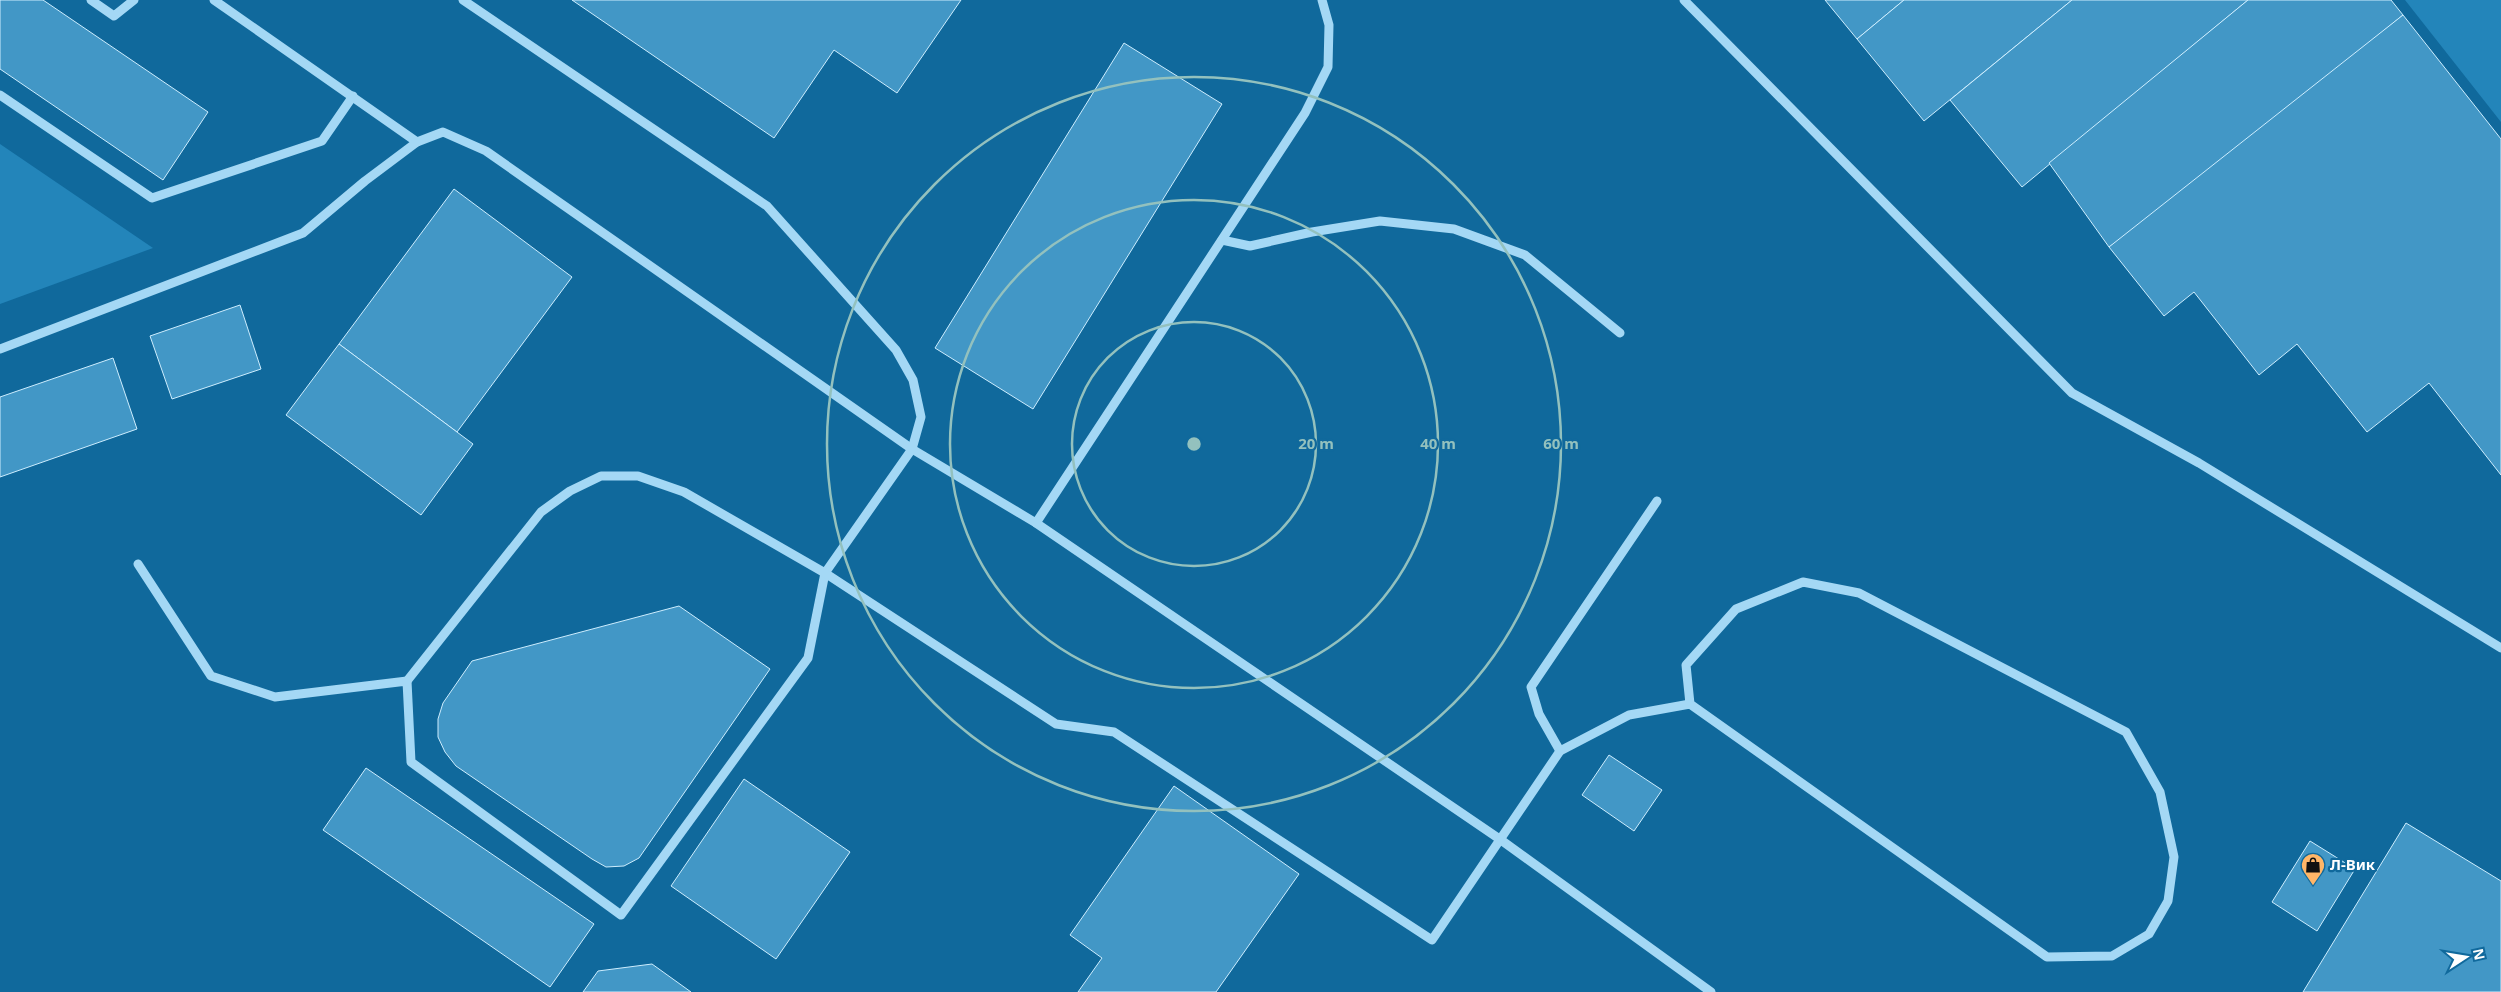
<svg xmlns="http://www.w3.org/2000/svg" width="2501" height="992" font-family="'Noto Sans',sans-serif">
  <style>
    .green { fill: #2385ba }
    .building { fill: #4297c6; stroke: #cdedfe }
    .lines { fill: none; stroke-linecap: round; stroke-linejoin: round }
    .minor { stroke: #a4d8f5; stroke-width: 9 }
    .ring { fill: none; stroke: #93c1be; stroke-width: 2.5 }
    .labels { text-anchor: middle; stroke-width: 4.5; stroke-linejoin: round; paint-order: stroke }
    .poi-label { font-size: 15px; font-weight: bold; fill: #fff; stroke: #10699c; text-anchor: start }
    .centre { fill: #93c1be; stroke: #10699c; stroke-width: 2.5 }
    .ring-label { font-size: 15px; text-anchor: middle; font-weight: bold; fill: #93c1be; stroke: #10699c; stroke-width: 4.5; stroke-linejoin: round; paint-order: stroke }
  </style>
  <rect width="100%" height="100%" fill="#10699c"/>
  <!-- green -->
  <g class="green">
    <polygon points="2405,0 2501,0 2501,122"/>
    <polygon points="0,144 153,248 0,304"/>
  </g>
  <!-- building -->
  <g class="building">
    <polygon points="0,0 43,0 208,112 163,180 0,69"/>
    <polygon points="572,0 961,0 897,93 834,50 774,138"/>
    <polygon points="1825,0 1904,0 1857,39"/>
    <polygon points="1904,0 2072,0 1924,121 1857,39"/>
    <polygon points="2072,0 2248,0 2022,187 1950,100"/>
    <polygon points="2248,0 2391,0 2403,15 2171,204 2109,247 2049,163"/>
    <polygon points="2403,15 2501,139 2501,475 2429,383 2367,432 2297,344 2259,375 2194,292 2164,316 2109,247"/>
    <polygon points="1124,43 1222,104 1033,409 935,348"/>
    <polygon points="454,189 572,277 457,432 339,344"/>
    <polygon points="240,305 261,369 172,399 150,336"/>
    <polygon points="339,344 473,444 421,515 286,415"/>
    <polygon points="113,358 137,429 0,477 0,397"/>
    <polygon points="679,606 770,669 639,858 624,866 606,867 592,859 456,766 445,752 438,737 438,719 443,703 472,661"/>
    <polygon points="1609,755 1662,790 1634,831 1582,795"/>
    <polygon points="366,768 594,924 550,987 323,830"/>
    <polygon points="744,779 850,852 776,959 671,886"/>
    <polygon points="1174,786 1299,874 1216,992 1078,992 1102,958 1070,935"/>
    <polygon points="2406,823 2501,881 2501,992 2303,992"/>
    <polygon points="2310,841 2355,869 2317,931 2272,902"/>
    <polygon points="652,964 691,992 583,992 598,971"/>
  </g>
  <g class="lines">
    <!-- minor -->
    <g class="minor">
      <polyline points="91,0 114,16 134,0"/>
      <polyline points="214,0 417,142"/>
      <polyline points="1684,0 2072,393 2199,463 2501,648"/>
      <polyline points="0,95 152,198 322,141 353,96"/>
      <polyline points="1222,240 1250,246 1312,232 1380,221 1454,229 1525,255 1620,333"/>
      <polyline points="0,349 303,233 365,181 417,142 443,132 486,151 912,449 1036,523 1501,840 1711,992"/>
      <polyline points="1036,523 1305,113 1328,67 1329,25 1322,0"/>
      <polyline points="138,564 211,676 275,697 407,681 411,762 621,915 808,658 825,573 912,449 921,417 913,380 896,350 767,206 463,0"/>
      <polyline points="407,681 541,512 570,491 601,476 638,476 684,492 825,573 1056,724 1114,732 1432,940 1560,751 1629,715 1690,704 2047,957 2112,956 2149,934 2168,901 2174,857 2160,792 2126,732 1859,593 1803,582 1736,609 1686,665 1690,704"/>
      <polyline points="1560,751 1539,714 1531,687 1657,501"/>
    </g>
  </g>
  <!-- distance rings -->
  <g class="ring">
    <circle cx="1194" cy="444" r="122"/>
    <circle cx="1194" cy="444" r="244"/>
    <circle cx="1194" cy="444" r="367"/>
  </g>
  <!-- icons -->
  <defs>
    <g id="shop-pin" transform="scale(1.25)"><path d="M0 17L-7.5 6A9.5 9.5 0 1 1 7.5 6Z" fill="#ffb668" stroke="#10699c"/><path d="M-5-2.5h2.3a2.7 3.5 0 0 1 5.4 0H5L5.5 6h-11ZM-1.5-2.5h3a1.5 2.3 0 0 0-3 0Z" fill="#111"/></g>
  </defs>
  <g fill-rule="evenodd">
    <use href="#shop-pin" x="2313" y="865"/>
  </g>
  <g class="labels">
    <!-- poi labels -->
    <g class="poi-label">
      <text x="2330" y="870">Л-Вик</text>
    </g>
  </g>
  <circle cx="1194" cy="444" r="8" class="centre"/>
  <g class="ring-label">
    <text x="1316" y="449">20 m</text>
    <text x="1438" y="449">40 m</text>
    <text x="1561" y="449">60 m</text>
  </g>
  <!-- north arrow -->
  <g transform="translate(2466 957) rotate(78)" stroke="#10699c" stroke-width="4" paint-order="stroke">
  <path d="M0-4L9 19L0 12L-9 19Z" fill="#ffffff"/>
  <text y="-8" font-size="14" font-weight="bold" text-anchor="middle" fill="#ffffff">N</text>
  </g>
</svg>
